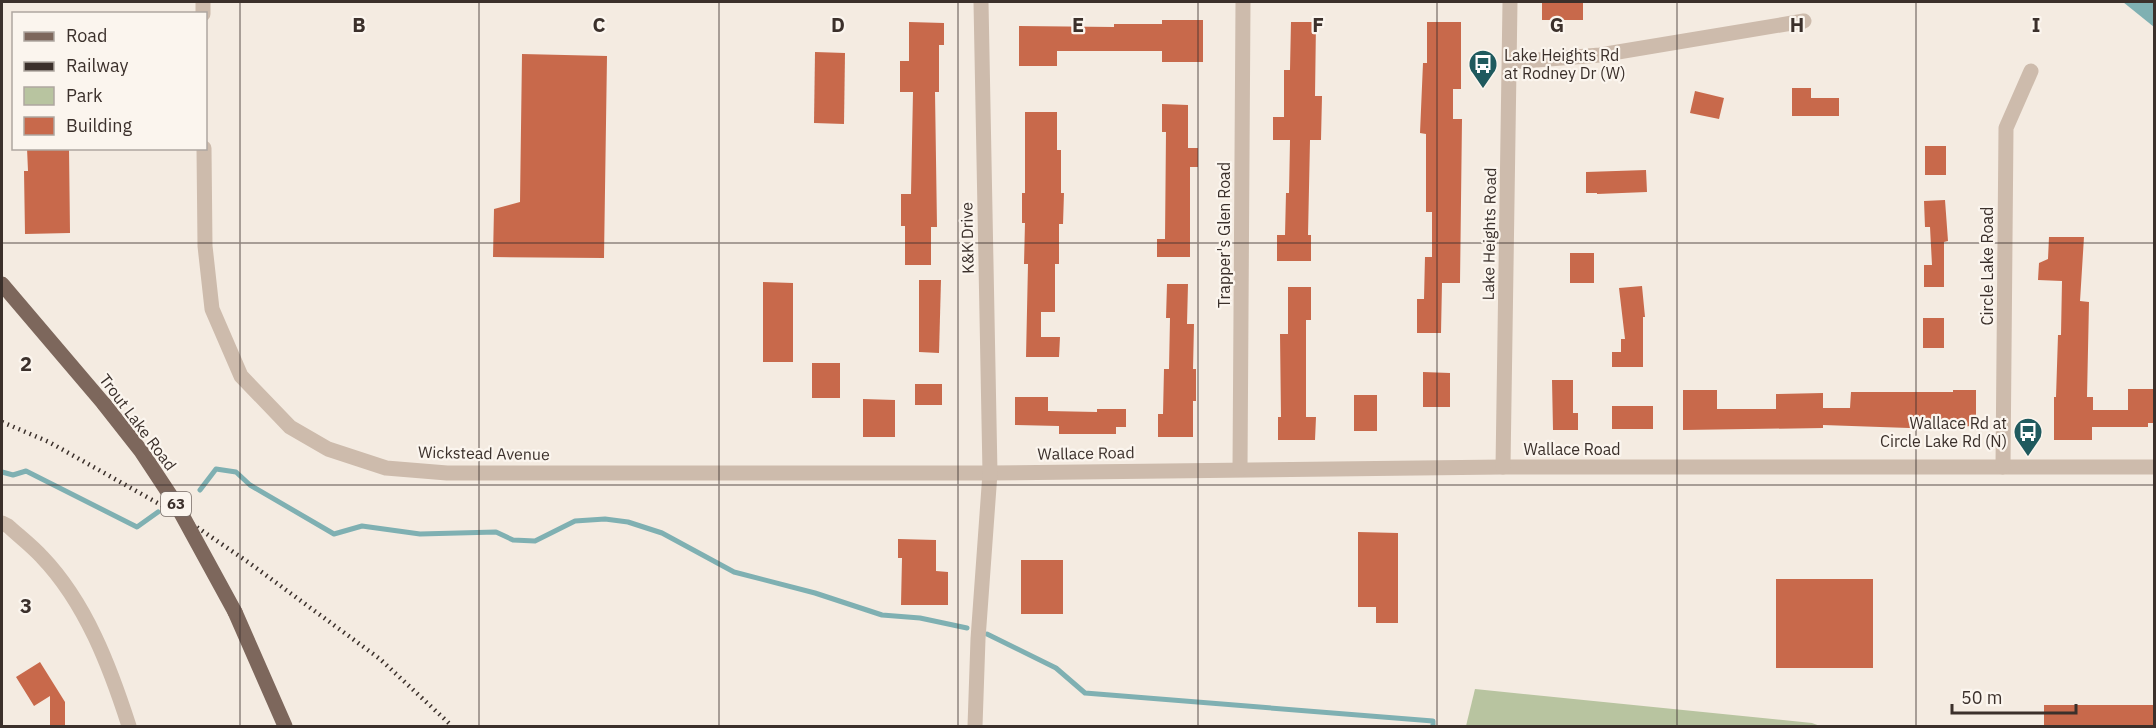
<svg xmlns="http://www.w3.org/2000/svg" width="2156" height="728" font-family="'IBM Plex Sans',sans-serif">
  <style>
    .green { fill: #b8c4a0 }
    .water { fill: #7fb0b2 }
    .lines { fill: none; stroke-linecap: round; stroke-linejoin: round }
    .stream { stroke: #7fb0b2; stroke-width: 5 }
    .building { fill: #c8694b }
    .minor { stroke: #cdbbac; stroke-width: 15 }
    .major { stroke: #7d675c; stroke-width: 15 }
    .rail { stroke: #3b302b; stroke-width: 4.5; stroke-dasharray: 1.5 4.5; stroke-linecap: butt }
    .major-bridge { stroke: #7d675c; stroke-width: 15 }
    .grid { fill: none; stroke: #3b302b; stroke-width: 1.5; stroke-opacity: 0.55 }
    .labels { text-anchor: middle; stroke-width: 4.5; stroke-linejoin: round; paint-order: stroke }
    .shield { fill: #fbf5ee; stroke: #756b66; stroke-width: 1.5 }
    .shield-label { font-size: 15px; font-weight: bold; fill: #3b302b }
    .poi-label { font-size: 16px; fill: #3b302b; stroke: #fbf5ee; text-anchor: start }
    .street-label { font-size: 16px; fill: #3b302b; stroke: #fbf5ee }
    .grid-label { font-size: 20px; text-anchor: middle; font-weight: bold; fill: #3b302b; stroke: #fbf5ee; stroke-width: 4.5; stroke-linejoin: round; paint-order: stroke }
  </style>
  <rect width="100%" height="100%" fill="#f4ebe1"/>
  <!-- green -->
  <polygon class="green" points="1475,689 1812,723 1820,726 1466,726"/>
  <!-- water -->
  <polygon class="water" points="2123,2 2154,2 2154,27"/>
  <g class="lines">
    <!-- stream -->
    <g class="stream">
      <polyline points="2,472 13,475 26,471 137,527 158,512"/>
      <polyline points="200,490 216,469 236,472 250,485 334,534 362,526 420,534 496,532 513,540 535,541 575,521 605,519 628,522 662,533 734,572 815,593 882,615 920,618 967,628"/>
      <polyline points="987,634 1056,668 1085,693 1433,721 1433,726"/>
    </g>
  </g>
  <!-- building -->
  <g class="building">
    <rect x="1542" y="2" width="41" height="18"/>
    <polygon points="1162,20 1203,20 1203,62 1162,62 1162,51 1057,51 1057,66 1019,66 1019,26 1114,27 1114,24 1162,24"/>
    <polygon points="909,22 944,23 944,45 939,45 939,92 935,92 937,227 931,227 931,265 905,265 905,226 901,226 901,194 911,194 913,92 900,92 900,61 909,61"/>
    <polygon points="1291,22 1316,22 1315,96 1322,96 1321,140 1310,140 1308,235 1311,235 1311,261 1277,261 1277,235 1285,235 1286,193 1289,193 1290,140 1273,140 1273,117 1284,117 1284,70 1290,70"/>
    <polygon points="1427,22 1461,22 1461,89 1453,89 1453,119 1462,119 1460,283 1442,283 1441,333 1417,333 1417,299 1424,299 1425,257 1432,257 1432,212 1426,212 1426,134 1420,133 1423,63 1427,63"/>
    <polygon points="815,52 845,53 844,124 814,123"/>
    <polygon points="522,54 607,56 604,258 493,257 494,209 520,202"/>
    <polygon points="1792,88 1811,88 1811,98 1839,98 1839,116 1792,116"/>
    <polygon points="1695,91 1724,98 1719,119 1690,113"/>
    <polygon points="1162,104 1188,105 1188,148 1198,148 1198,167 1190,167 1190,257 1157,257 1157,239 1165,239 1166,132 1162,132"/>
    <polygon points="1025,112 1057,112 1057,150 1061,150 1061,193 1064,193 1063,224 1059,224 1059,264 1055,264 1055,312 1041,312 1041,337 1060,337 1059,357 1026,357 1028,264 1024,264 1025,223 1022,223 1022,193 1025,193"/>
    <rect x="1925" y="146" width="21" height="29"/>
    <polygon points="27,148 69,148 70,233 25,234 24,171 28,171"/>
    <polygon points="1646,170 1647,192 1597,194 1597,193 1586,193 1586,172"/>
    <polygon points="1945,200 1948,241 1944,242 1944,287 1924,287 1924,265 1932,265 1930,227 1925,227 1924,201"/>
    <polygon points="2049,237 2084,237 2080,301 2089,302 2087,397 2093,397 2093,410 2128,410 2128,389 2154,389 2154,423 2148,423 2148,427 2092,427 2092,440 2054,440 2054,397 2056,397 2058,335 2061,335 2062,281 2038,280 2039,263 2048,259"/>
    <rect x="1570" y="253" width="24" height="30"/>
    <polygon points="919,280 941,280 939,353 919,352"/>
    <polygon points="763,282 793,283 793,362 763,362"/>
    <polygon points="1167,284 1188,284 1187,324 1194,324 1193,369 1196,369 1196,401 1193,401 1193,437 1158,437 1158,414 1163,414 1164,369 1169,369 1170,318 1166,318"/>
    <polygon points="1642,286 1645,317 1643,317 1643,367 1612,367 1612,352 1621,352 1621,339 1625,339 1619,288"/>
    <polygon points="1288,287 1311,287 1311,320 1306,320 1306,417 1316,417 1315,440 1278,440 1278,417 1281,417 1280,334 1288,334"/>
    <rect x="1923" y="318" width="21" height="30"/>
    <rect x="812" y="363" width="28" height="35"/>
    <polygon points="1423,372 1450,373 1450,407 1423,407"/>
    <polygon points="1552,380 1573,380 1573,413 1578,413 1578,430 1553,430"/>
    <rect x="915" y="384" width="27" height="21"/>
    <polygon points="1683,390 1717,390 1717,409 1776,409 1776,394 1823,393 1823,408 1850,408 1851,392 1953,392 1953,390 1976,390 1976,426 1909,428 1823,425 1823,428 1683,430"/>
    <rect x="1354" y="395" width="23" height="36"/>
    <polygon points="1015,397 1048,397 1048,411 1097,412 1097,409 1126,409 1126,427 1116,427 1116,434 1059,434 1059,426 1015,425"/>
    <polygon points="863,399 895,400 895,437 863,437"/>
    <rect x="1612" y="406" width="41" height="23"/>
    <polygon points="1358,532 1398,533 1398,623 1376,623 1376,607 1358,607"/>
    <polygon points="898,539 936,540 936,571 948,572 948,605 901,605 902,558 898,558"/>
    <rect x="1021" y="560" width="42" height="54"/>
    <rect x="1776" y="579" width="97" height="89"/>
    <polygon points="40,662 65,702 65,726 50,726 50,696 34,706 16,677"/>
    <rect x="2044" y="705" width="110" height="21"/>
  </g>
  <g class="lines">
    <!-- minor -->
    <g class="minor">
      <polyline points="203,2 203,14"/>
      <polyline points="1510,62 1600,55 1804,21"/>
      <polyline points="204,148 205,246 212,309 241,376 290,427 328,449 386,468 447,473 990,473 1503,467 2154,467"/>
      <polyline points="1503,467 1510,2"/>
      <polyline points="2003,467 2006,128 2031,71"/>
      <polyline points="1240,469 1243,2"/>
      <path d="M2 523 8 526C19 536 32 546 42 557 86 603 110 667 129 726"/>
      <polyline points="975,726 978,639 990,473 981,2"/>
    </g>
    <!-- major -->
    <g class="major">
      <polyline points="2,284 104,404"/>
      <polyline points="235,612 285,726"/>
    </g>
    <!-- rail -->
    <polyline class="rail" points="2,422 49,442 179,515 248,562 380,659 452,726"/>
    <!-- major-bridge -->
    <polyline class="major-bridge" points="104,404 141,451 176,504 235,612"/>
  </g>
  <!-- grid -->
  <path class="grid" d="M240 2V726M479 2V726M719 2V726M958 2V726M1198 2V726M1437 2V726M1677 2V726M1916 2V726M2 243H2154M2 485H2154"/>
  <!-- icons -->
  <defs>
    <g id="bus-pin" transform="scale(1.5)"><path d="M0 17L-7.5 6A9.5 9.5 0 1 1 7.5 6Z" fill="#1f5a5e" stroke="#fbf5ee"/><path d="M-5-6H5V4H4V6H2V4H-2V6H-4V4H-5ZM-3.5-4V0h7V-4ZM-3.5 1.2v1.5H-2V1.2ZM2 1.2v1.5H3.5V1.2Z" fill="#fff"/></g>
  </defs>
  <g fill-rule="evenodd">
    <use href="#bus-pin" x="1483" y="64"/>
    <use href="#bus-pin" x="2028" y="432"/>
  </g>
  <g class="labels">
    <!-- shield labels -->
    <rect class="shield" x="161" y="492" width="30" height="24" rx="4.5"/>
    <g class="shield-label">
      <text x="176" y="509">63</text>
    </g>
    <!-- poi labels -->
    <g class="poi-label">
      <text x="1504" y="61">Lake Heights Rd<tspan x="1504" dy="18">at Rodney Dr (W)</tspan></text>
      <text x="2007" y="429" text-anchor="end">Wallace Rd at<tspan x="2007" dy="18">Circle Lake Rd (N)</tspan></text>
    </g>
    <!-- street labels -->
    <g class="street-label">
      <text transform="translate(1489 234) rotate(-89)" y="6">Lake Heights Road</text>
      <text transform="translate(1224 235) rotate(-90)" y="6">Trapper's Glen Road</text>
      <text transform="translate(967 238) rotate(-91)" y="6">K&amp;K Drive</text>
      <text transform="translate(1987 266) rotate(-90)" y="6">Circle Lake Road</text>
      <text transform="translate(138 422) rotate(53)" y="6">Trout Lake Road</text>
      <text x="1572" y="455">Wallace Road</text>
      <text transform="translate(484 453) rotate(1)" y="6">Wickstead Avenue</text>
      <text transform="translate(1086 453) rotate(-1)" y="6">Wallace Road</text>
    </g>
  </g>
  <g class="grid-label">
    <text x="359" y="32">B</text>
    <text x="599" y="32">C</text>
    <text x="838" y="32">D</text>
    <text x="1078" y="32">E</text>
    <text x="1318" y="32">F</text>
    <text x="1557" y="32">G</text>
    <text x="1797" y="32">H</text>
    <text x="2036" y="32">I</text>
    <text x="26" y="371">2</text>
    <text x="26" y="613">3</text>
  </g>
  <!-- border -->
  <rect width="2156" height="728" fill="none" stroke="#3b302b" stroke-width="6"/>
  <!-- legend -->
  <rect x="12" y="12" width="195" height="138" fill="#fbf5ee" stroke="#aea6a0" stroke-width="1.5"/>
  <rect x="24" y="32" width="30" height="9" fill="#7d675c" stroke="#aea6a0" stroke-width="1.5"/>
  <text x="66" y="42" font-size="18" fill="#3b302b">Road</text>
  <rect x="24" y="62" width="30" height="9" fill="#3b302b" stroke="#aea6a0" stroke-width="1.5"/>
  <text x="66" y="72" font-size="18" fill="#3b302b">Railway</text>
  <rect x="24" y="87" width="30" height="18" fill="#b8c4a0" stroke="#aea6a0" stroke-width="1.5"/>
  <text x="66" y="102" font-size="18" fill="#3b302b">Park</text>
  <rect x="24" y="117" width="30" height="18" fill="#c8694b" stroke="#aea6a0" stroke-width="1.5"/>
  <text x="66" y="132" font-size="18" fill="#3b302b">Building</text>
  <!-- scale -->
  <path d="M1952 704v9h124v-9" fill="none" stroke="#3b302b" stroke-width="3"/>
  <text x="1961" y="704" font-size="18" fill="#3b302b" stroke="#fbf5ee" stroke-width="4.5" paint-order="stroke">50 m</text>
</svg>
